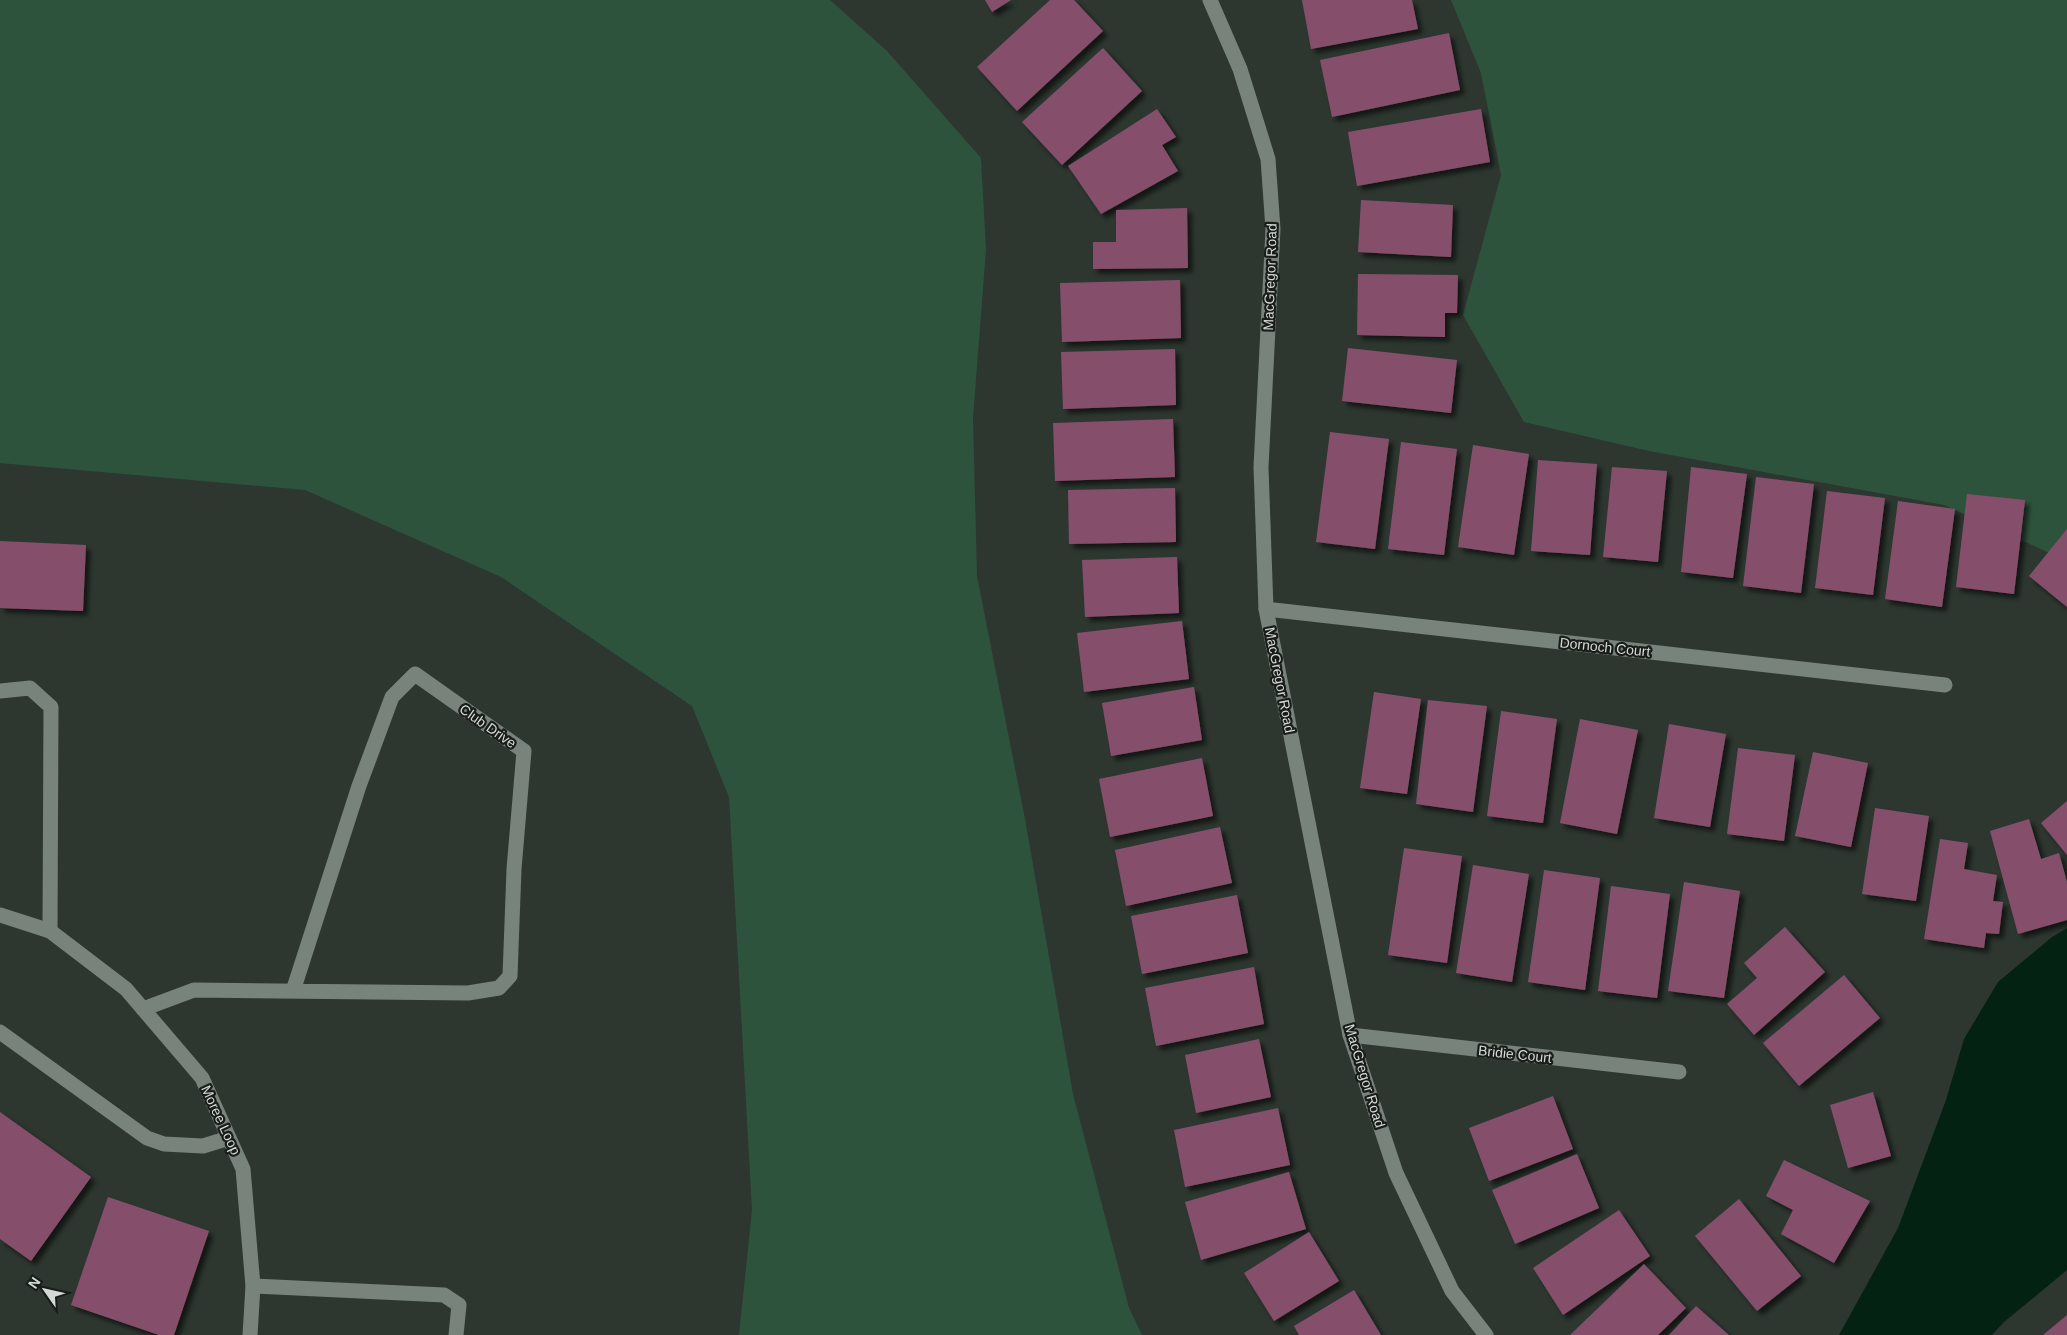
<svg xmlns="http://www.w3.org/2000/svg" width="2067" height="1335" font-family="Helvetica,sans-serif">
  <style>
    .green { fill: #2e533c }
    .water { fill: #042212 }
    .building { fill: #85506c; filter: url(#shadow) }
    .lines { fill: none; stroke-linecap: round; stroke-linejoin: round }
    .service { stroke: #78837b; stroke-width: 15 }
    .minor { stroke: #78837b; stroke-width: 15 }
    .labels { text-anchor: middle; stroke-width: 4.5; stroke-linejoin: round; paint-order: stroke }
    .street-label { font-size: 14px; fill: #d4dbd6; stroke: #191d1a }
  </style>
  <defs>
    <filter id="shadow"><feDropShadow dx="4.5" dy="4.5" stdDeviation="2.5" flood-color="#0009"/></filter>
  </defs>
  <rect width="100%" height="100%" fill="#2d3730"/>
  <!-- green -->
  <g class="green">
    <polygon points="0,0 830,0 887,51 981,158 986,250 973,418 977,576 1025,819 1073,1094 1129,1308 1142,1335 739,1335 752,1210 729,797 692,706 501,577 305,490 0,463"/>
    <polygon points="1451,0 2067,0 2067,561 1944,505 1649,451 1524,422 1463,315 1501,175 1481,73"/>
  </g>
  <!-- water -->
  <polygon class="water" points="2067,928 2067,1270 2004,1322 1992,1335 1839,1335 1898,1228 1946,1100 1964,1039 1998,982 2052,937"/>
  <!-- building -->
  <g class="building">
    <polygon points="985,0 1011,0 992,12"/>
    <polygon points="1050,0 1074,0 1103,31 1017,111 977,67"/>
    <polygon points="1302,0 1412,0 1418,29 1311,49"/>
    <polygon points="1449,33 1460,90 1332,117 1320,60"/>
    <polygon points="1103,48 1142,91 1062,165 1022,122"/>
    <polygon points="1157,109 1176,137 1162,145 1178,171 1101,214 1068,166"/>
    <polygon points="1481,109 1490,162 1357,186 1348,132"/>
    <polygon points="1361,200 1453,205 1451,257 1358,252"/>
    <polygon points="1187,208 1188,268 1093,269 1093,242 1116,242 1116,210"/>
    <polygon points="1358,274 1458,275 1457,313 1445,313 1445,337 1357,335"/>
    <polygon points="1180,280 1181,338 1062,342 1060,283"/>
    <polygon points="1348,348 1457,360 1451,413 1342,401"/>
    <polygon points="1175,349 1176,405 1063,409 1061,352"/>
    <polygon points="1173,419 1175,477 1055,481 1053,423"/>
    <polygon points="1330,432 1389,439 1375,549 1316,542"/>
    <polygon points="1401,442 1457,449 1444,555 1388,549"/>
    <polygon points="1473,445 1529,454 1514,555 1458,547"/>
    <polygon points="1538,460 1597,464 1590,555 1531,551"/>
    <polygon points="1612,467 1667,471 1658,562 1603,557"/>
    <polygon points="1691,467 1747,474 1733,578 1681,572"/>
    <polygon points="1756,477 1814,484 1801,593 1743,586"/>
    <polygon points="1175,488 1176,542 1069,544 1068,490"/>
    <polygon points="1827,491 1885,498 1873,595 1815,588"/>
    <polygon points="1967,494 2025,500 2014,594 1956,587"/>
    <polygon points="1898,501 1955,509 1942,607 1885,599"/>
    <polygon points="2067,529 2067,607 2029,576"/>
    <polygon points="0,541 86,545 83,611 0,608"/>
    <polygon points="1177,557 1179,613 1085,617 1082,560"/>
    <polygon points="1182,621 1189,679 1084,692 1077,633"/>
    <polygon points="1194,687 1202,740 1111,756 1102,703"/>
    <polygon points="1374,692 1421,699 1407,794 1360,788"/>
    <polygon points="1428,700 1487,706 1473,812 1416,804"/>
    <polygon points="1501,711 1557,719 1543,823 1487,816"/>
    <polygon points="1580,719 1638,730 1617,834 1560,823"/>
    <polygon points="1669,724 1726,734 1710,827 1654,818"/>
    <polygon points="1738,748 1795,755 1784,841 1727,834"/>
    <polygon points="1813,752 1868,763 1851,847 1795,836"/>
    <polygon points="1202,758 1213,816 1110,837 1099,779"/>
    <polygon points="2067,801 2067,855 2041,823"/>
    <polygon points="1875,808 1929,816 1916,901 1862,894"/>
    <polygon points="2029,819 2041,859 2059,853 2067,882 2067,920 2018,934 1990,831"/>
    <polygon points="1220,827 1232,883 1126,906 1115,850"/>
    <polygon points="1940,839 1968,843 1964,869 1997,875 1993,901 2003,902 1999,934 1986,933 1984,948 1924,939"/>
    <polygon points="1404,848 1462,856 1447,963 1388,955"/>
    <polygon points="1473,865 1529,874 1512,982 1456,973"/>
    <polygon points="1544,870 1600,878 1585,990 1528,982"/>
    <polygon points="1684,882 1740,891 1724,998 1668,991"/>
    <polygon points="1611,886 1670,894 1657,998 1598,991"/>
    <polygon points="1237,895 1248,953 1142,974 1131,916"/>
    <polygon points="1785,927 1825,972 1754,1035 1727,1004 1757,978 1744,963"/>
    <polygon points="1254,967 1264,1024 1156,1046 1145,988"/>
    <polygon points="1844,975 1880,1018 1799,1086 1763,1043"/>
    <polygon points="1259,1039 1271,1097 1196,1113 1185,1055"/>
    <polygon points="1873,1092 1891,1156 1848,1168 1830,1105"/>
    <polygon points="1553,1096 1573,1149 1489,1181 1469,1128"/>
    <polygon points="1278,1108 1290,1165 1185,1187 1174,1130"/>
    <polygon points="0,1112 91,1177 31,1261 0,1239"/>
    <polygon points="1577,1154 1599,1208 1515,1244 1492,1190"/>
    <polygon points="1784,1160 1870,1201 1834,1263 1781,1234 1793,1210 1766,1196"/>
    <polygon points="1289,1172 1306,1229 1201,1260 1185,1202"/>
    <polygon points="108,1197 209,1231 174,1335 159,1335 71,1305"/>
    <polygon points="1739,1199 1801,1276 1757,1311 1695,1236"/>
    <polygon points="1619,1210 1650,1256 1563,1315 1533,1268"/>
    <polygon points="1309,1232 1339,1281 1274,1321 1244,1273"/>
    <polygon points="1644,1264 1686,1308 1658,1335 1570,1335"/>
    <polygon points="1354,1290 1381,1335 1299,1335 1294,1326"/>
    <polygon points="1696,1306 1729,1335 1669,1335"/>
    <polygon points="2067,1315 2067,1335 2043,1335"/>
  </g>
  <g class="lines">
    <!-- service -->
    <g class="service">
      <polyline points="0,691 30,688 51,707 50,931"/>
      <polyline points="0,1032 147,1138 164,1144 203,1146 229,1138"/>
      <polyline points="253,1286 444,1295 459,1305 456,1335"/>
    </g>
    <!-- minor -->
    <g class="minor">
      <polyline points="1210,0 1240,69 1268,159 1273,229 1261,467 1266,609 1350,1035 1396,1173 1452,1291 1486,1335"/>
      <polyline points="1266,609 1945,685"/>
      <polyline points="0,915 50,931 126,989 202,1078 243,1169 253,1286 250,1335"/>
      <polyline points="143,1009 194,990 468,993 499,988 510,976 514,869 524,751 415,674 392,697 359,786 293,991"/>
      <polyline points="1350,1035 1679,1072"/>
    </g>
  </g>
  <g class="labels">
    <!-- street labels -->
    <g class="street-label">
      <text transform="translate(1270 277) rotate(-88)" y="5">MacGregor Road</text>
      <text transform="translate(1605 647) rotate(6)" y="5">Dornoch Court</text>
      <text transform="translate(1280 680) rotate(79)" y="5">MacGregor Road</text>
      <text transform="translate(488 726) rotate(35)" y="5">Club Drive</text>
      <text transform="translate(1515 1054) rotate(6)" y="5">Bridie Court</text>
      <text transform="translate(1365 1076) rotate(73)" y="5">MacGregor Road</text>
      <text transform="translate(221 1120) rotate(65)" y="5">Moree Loop</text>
    </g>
  </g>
  <!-- north arrow -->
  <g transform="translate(45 1290) rotate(304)" stroke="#191d1a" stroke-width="4" paint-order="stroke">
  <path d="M0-4L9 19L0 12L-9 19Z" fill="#d4dbd6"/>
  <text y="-8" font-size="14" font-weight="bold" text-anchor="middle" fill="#d4dbd6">N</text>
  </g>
</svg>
